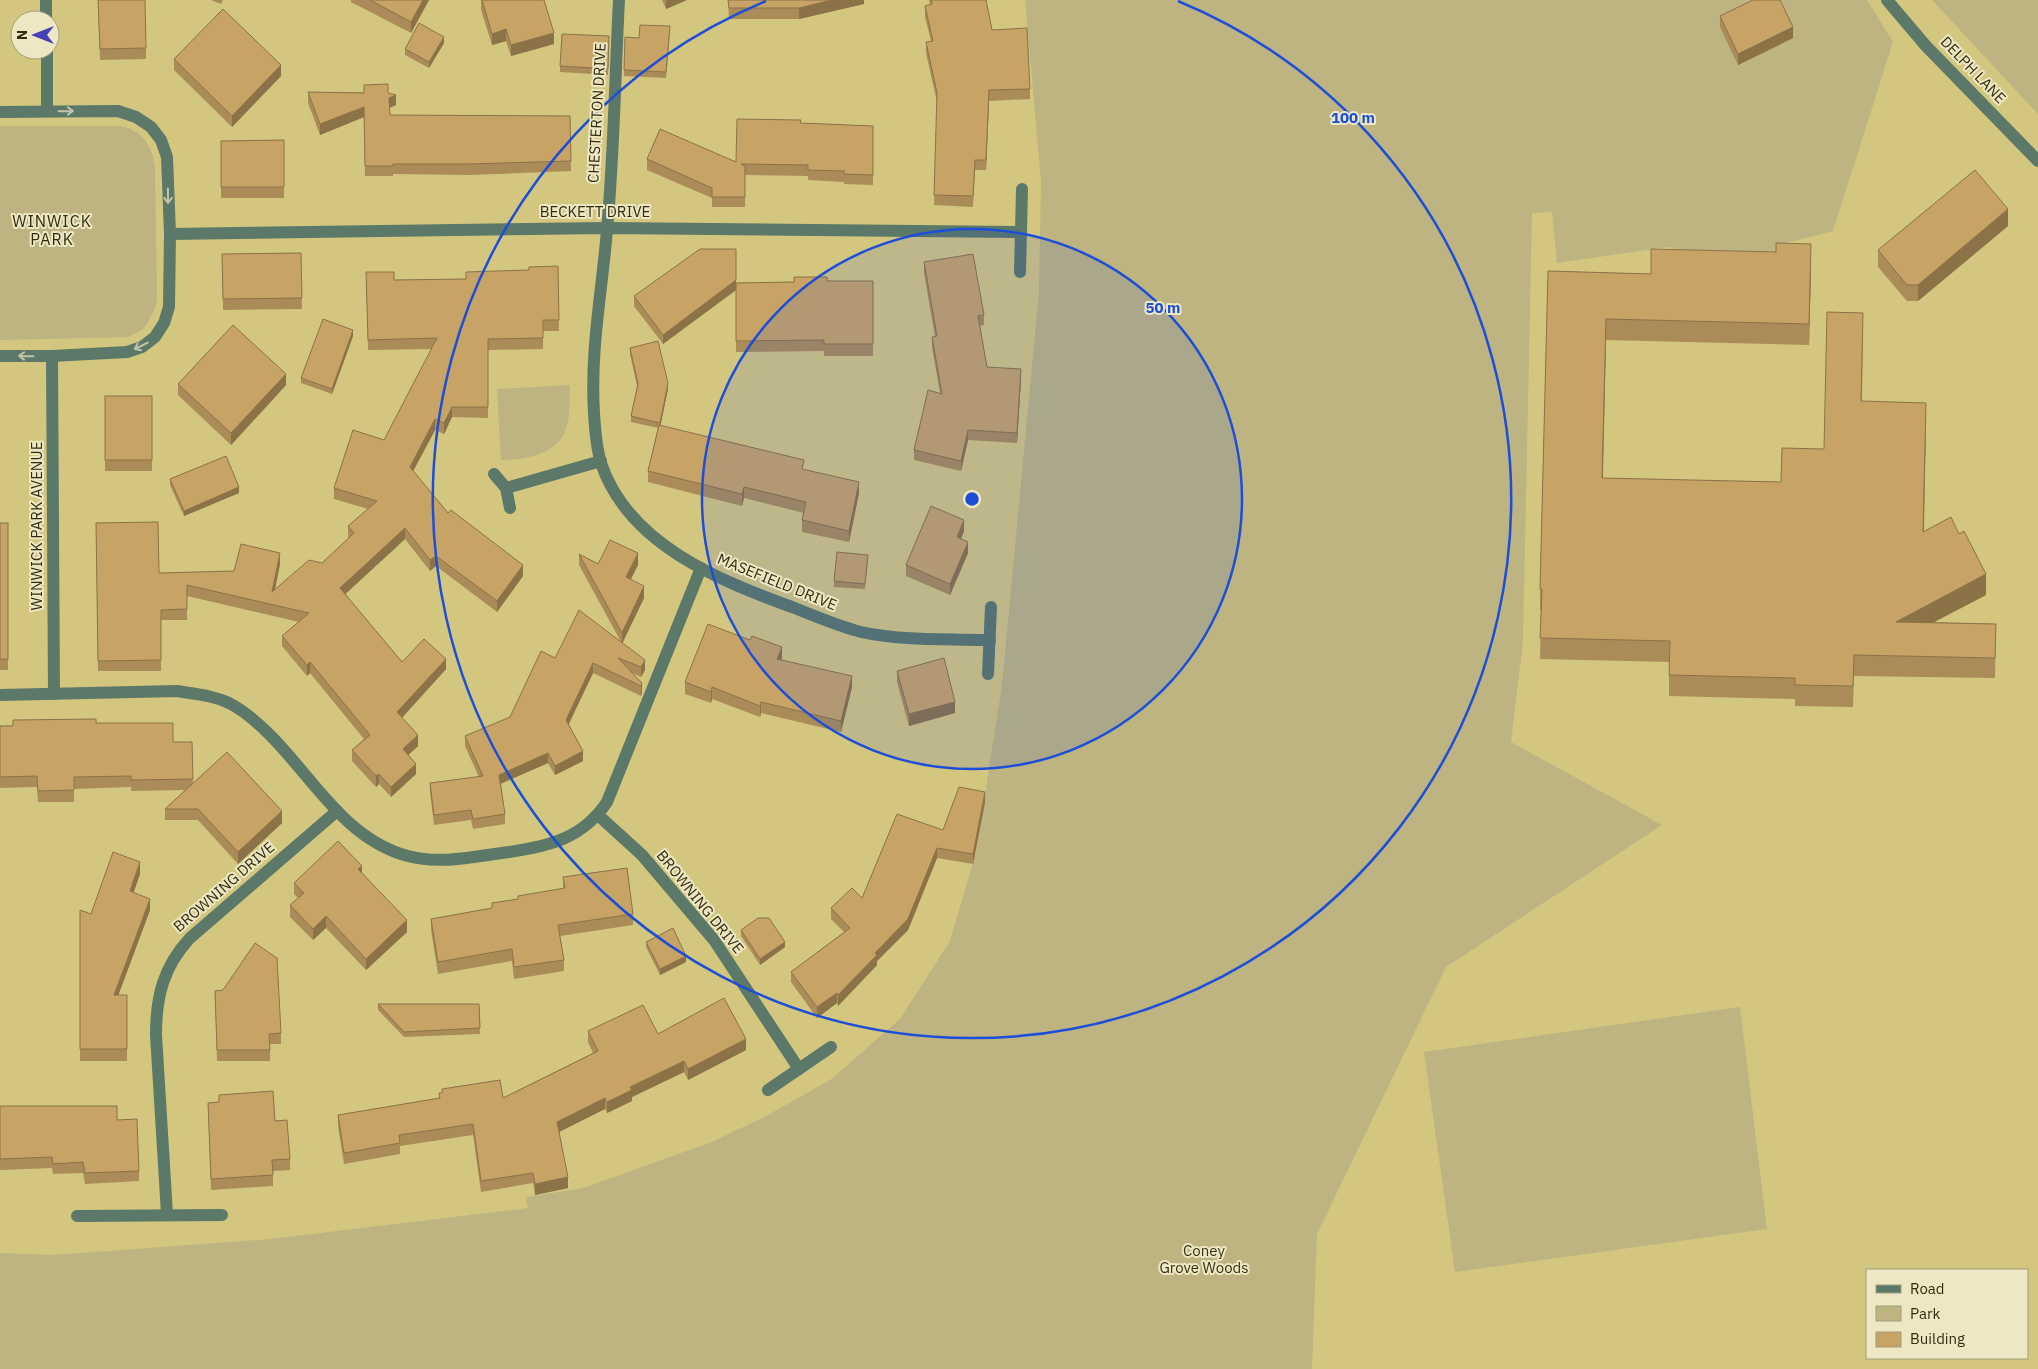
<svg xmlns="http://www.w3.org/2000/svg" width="2038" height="1369" font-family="'IBM Plex Sans',sans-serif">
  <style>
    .green { fill: #bdb481 }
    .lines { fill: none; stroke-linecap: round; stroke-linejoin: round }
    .minor { stroke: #5c7868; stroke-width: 12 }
    .wall { fill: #ab8c58 }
    .shaded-wall { fill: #8b7247 }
    .building { fill: #c7a366; stroke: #8b7247 }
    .oneway { stroke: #c2c6a8 }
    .ring { fill: none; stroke: #1d4ed8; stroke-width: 2.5 }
    .labels { text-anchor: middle; stroke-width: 4; stroke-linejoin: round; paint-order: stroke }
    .street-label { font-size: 15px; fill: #322d0f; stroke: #ede7c4 }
    .park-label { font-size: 15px; fill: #373213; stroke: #ede7c4 }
    .neighbourhood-label { font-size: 16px; letter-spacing: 1px; fill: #322d0f; stroke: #ede7c4 }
    .centre { fill: #1d4ed8; stroke: #ede7c4; stroke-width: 2.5 }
    .ring-label { font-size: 15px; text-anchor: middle; font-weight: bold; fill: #1d4ed8; stroke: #ede7c4; stroke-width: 4; stroke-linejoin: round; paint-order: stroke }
  </style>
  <rect width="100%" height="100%" fill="#d3c77f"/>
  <!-- green -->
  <g class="green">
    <polygon points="1025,0 1867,0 1893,42 1833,231 1787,243 1780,259 1737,263 1667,247 1557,263 1552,212 1532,213 1523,641 1511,742 1662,825 1446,967 1317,1234 1312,1369 0,1369 0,1253 54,1255 270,1239 528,1208 526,1197 583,1188 712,1142 766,1116 830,1080 900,1019 950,941 976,852 1002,685 1039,292 1041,182"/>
    <polygon points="1932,0 2038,0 2038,114"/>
    <path d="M0 126H120C143 130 152 146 155 168L157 299 155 309 146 325 142 330 128 337 0 340Z"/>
    <path d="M570 385C569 399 571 418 565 431 556 455 523 460 501 460L497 389Z"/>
    <polygon points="1740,1007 1767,1229 1455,1272 1424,1052"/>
  </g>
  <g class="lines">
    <!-- minor -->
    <g class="minor">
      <polyline points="46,0 46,20"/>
      <path d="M619 0C615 76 614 153 607 230 602 291 590 351 594 413 595 429 596 447 601 463 628 544 718 580 792 607 815 616 838 626 861 632 902 641 948 639 990 640"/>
      <polyline points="1887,0 1926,46 2038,161"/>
      <polyline points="47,50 47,111"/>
      <polyline points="0,112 118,111 136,117 151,127 161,140 167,157 170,234 169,307 164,323 155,337 142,347 127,352 52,356 0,356"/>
      <polyline points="170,234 607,228 1021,232"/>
      <polyline points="1020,272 1022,189"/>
      <polyline points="52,356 54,694"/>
      <polyline points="494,474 506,488 510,508"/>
      <polyline points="506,488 601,461"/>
      <polyline points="988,674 991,607"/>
      <path d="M0 695 177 691C195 694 212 695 229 703 245 711 258 723 270 735 313 778 346 840 408 856 441 865 476 856 509 852 550 846 583 838 607 802L701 568"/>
      <polyline points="598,815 642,855 714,940 799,1069"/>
      <polyline points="768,1090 831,1047"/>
      <path d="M167 1214 156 1035C156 997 163 967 190 938L337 811"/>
      <polyline points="77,1216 222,1215"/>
    </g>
  </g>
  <!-- wall -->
  <g class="wall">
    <polygon points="98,0 146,48 146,59 100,60"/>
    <polygon points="211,0 223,0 221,4"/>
    <polygon points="351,0 429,0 411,33 351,2"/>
    <polygon points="481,0 544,0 554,44 511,56 506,41 492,45 481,10"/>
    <polygon points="662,0 687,0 666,9"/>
    <polygon points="728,0 864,0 864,4 799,19 729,19"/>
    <polygon points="929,0 986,0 992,30 1030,89 1030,99 989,101 986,170 975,170 973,207 934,205 937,102 926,53 926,42 931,41 925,17 925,6 930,5"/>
    <polygon points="1720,16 1793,38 1738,65 1720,27"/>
    <polygon points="670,32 666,78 624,76 625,37 639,38"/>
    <polygon points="609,36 608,75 560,72 560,66"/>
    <polygon points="444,43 429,68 405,55 405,49"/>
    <polygon points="174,59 281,76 232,127 174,70"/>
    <polygon points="308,92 388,93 396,105 389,108 390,115 570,116 571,171 469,175 393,174 393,176 365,176 364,117 320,135 308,103"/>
    <polygon points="800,123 873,126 873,185 844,184 844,182 808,180 808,176 745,175 745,207 712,207 712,198 647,170 647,159 736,162"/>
    <polygon points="284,140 284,198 221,198 221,141"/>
    <polygon points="2008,226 1918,301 1907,301 1878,267 1878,250"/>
    <polygon points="301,253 302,309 223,310 222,254"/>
    <polygon points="924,262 984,315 984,325 980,326 987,367 1021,379 1017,443 968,440 961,471 914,460 914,450 940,393 932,347 932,337 935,337 924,273"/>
    <polygon points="1811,265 1809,345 1606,340 1603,478 1781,482 1824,449 1863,334 1862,401 1926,424 1924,532 1986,595 1934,622 1996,624 1995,678 1854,676 1853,707 1795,706 1795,699 1669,696 1669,662 1540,659 1541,610 1540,610 1540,589 1548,271 1651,274"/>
    <polygon points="558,266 559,331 543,331 543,349 488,350 488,418 452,417 444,434 435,430 413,471 448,513 523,576 497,612 436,566 430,571 405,539 345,594 402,662 446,669 402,718 418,746 408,755 416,774 391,797 379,784 376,787 352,761 352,750 364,739 310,673 307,676 282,646 282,636 299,622 187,596 187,620 161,620 161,671 98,671 96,523 159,573 234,571 280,564 275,590 322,563 349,538 348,537 348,526 368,509 334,499 334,488 384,440 432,349 368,350 366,272 394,280 466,279"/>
    <polygon points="827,281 873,281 873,356 824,356 824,351 736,352 736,283"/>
    <polygon points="736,290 663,344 634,306 634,296"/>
    <polygon points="353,336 332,394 301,383 301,378"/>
    <polygon points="630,348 668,389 660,426 804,470 859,493 849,542 802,532 802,520 804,513 744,498 742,506 648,482 648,471 658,428 631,422 631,416 637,386 630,354"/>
    <polygon points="178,384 286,385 231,445 178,395"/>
    <rect x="105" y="396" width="47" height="75"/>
    <polygon points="170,479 239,493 184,516 170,485"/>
    <rect x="0" y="523" width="8" height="147"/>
    <polygon points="964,531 961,539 968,553 950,595 906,576 906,565"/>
    <polygon points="579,554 598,564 638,565 630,580 644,598 622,643 645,670 641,677 632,673 642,683 642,693 641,696 593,673 569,724 583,761 555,775 548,763 501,784 505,814 505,824 473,829 471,820 434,825 430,793 430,783 479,777 465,746 465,736 510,717 555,658 621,642 579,565"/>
    <polygon points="868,561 865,589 834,587 834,581"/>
    <polygon points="782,658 781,660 852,687 841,732 761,713 760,717 712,699 711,703 685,694 685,682"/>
    <polygon points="897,671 955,713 909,726 897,682"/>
    <polygon points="96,723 173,742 192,742 193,784 282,823 238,864 198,820 165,820 165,809 185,790 131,791 131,787 74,789 74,802 38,802 37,787 0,788 0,726"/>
    <polygon points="985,802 973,864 937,858 908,930 877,961 877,965 838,1006 837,1003 817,1018 791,982 791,972 844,932 831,919 831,908 862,898 943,830"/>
    <polygon points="140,874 133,893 150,910 118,995 127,995 127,1061 80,1061 80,910 91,914"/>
    <polygon points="362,874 407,932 366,970 326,928 313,940 290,917 290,905 298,898 294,894 294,883"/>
    <polygon points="563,877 633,914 633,925 560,936 564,960 564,971 514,979 512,961 438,974 431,930 431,919 492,908 492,903 518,899 518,896 563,889"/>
    <polygon points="741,930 785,947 760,965 741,936"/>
    <polygon points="646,942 686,962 660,975 646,947"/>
    <polygon points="215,991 281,1033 281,1044 270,1044 270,1061 217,1061"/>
    <polygon points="378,1004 479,1004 480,1034 404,1037 378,1010"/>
    <polygon points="588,1031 658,1034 746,1050 688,1080 684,1072 632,1097 632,1101 607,1113 605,1109 559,1132 568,1188 535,1195 533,1183 481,1192 473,1135 400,1146 400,1154 344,1164 338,1126 338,1115 439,1098 439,1093 442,1093 442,1089 503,1098 593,1053 588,1042"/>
    <polygon points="219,1095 275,1121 290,1159 290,1170 273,1171 273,1186 211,1190 208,1103 219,1102"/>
    <polygon points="0,1106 117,1120 139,1171 139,1181 85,1184 83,1173 53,1174 52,1168 0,1170"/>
  </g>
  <!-- shaded-wall -->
  <g class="shaded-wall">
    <polygon points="423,0 429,0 411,33 411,22"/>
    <polygon points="666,0 687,0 666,9"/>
    <polygon points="832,0 864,0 864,4 799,19 799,8"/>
    <polygon points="1793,27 1793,38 1738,65 1738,54"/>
    <polygon points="506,29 506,41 492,45 492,34"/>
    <polygon points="554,33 554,44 511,56 511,45"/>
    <polygon points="444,37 444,43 429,68 429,62"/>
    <polygon points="281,65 281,76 232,127 232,116"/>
    <polygon points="989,90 989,101 986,170 986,160"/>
    <polygon points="396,95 396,105 389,108 389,98"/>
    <polygon points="364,107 364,117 320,135 320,124"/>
    <polygon points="2008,209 2008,226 1918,301 1918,285"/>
    <polygon points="1811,244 1811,265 1809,345 1809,324"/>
    <polygon points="736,280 736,290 663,344 663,335"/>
    <polygon points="1606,319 1606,340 1602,498 1602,478"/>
    <polygon points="353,330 353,336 332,394 332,389"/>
    <polygon points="1021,369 1021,379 1017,443 1017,433"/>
    <polygon points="286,374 286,385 231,445 231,433"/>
    <polygon points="668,383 668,389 660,428 660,423"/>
    <polygon points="1926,403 1926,424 1923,552 1923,532"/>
    <polygon points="452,407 452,417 444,434 444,423"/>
    <polygon points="435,419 435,430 410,477 410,467"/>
    <polygon points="968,430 968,440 961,471 961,461"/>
    <polygon points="859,482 859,493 849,542 849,531"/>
    <polygon points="239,487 239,493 184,516 184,511"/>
    <polygon points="744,487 744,498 742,506 742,494"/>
    <polygon points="964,520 964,531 957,549 957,537"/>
    <polygon points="405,528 405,539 340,599 340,588"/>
    <polygon points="968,542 968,553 950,595 950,584"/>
    <polygon points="280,553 280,564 272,603 272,592"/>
    <polygon points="638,553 638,565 626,589 626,577"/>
    <polygon points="436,556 436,566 430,571 430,560"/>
    <polygon points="523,565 523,576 497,612 497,601"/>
    <polygon points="1986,574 1986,595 1896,642 1896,622"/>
    <polygon points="644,586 644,598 622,644 622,633"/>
    <polygon points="782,647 782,658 777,670 777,659"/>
    <polygon points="446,659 446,669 397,723 397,712"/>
    <polygon points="645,660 645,670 641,677 641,667"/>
    <polygon points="310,662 310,673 307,676 307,665"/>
    <polygon points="593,663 593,673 566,729 566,720"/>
    <polygon points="852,676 852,687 841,732 841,721"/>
    <polygon points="642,683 642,693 641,696 641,686"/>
    <polygon points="712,687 712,699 711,703 711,692"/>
    <polygon points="761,702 761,713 760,717 760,706"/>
    <polygon points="955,702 955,713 909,726 909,714"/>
    <polygon points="418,735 418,746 403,760 403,749"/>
    <polygon points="583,751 583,761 555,775 555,766"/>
    <polygon points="548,753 548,763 499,784 499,775"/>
    <polygon points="416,764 416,774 391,797 391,787"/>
    <polygon points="379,774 379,784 376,787 376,776"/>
    <polygon points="985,792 985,802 973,864 973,854"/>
    <polygon points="282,811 282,823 238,864 238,852"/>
    <polygon points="937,848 937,858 908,930 877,961 877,965 838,1006 838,995 875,953"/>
    <polygon points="140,862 140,874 130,903 130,891"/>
    <polygon points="362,866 362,877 358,869"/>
    <polygon points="150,899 150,910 114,1007 114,995"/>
    <polygon points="326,916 326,928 313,940 313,929"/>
    <polygon points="407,920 407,932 366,970 366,959"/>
    <polygon points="785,942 785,947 760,965 760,959"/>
    <polygon points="686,956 686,962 660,975 660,969"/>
    <polygon points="837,993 837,1003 817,1018 817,1007"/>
    <polygon points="746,1039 746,1050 688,1080 688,1069"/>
    <polygon points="684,1061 684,1072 632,1097 632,1101 607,1113 607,1102 630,1087"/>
    <polygon points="605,1098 605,1109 557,1133 557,1122"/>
    <polygon points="568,1177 568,1188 535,1195 535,1184"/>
  </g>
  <!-- building -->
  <g class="building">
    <polygon points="98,0 145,0 146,48 100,49"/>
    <polygon points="370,0 423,0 411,22"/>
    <polygon points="482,0 544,0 554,33 511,45 506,29 492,34"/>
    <polygon points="728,0 832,0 799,8 729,8"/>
    <polygon points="931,0 986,0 992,30 1027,28 1030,89 989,90 986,160 975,160 973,196 934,195 937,93 926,42 933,41 925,6 932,4"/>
    <polygon points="1753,0 1780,0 1793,27 1738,54 1720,16"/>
    <polygon points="223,9 281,65 232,116 174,59"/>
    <polygon points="419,23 444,37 429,62 405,49"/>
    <polygon points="640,25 670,26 666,72 624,70 625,37 639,38"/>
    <polygon points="562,34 609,36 608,69 560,66"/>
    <polygon points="388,84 388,93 396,95 389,98 390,115 570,116 571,161 469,164 393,164 393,166 365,166 364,107 320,124 308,92 364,93 364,85"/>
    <polygon points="737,119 801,120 800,123 873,126 873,175 844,174 844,171 808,170 808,165 741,164 745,166 745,197 712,197 712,188 647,159 660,129 736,162"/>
    <polygon points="284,140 284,187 221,187 221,141"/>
    <polygon points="1975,170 2008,209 1918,285 1907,285 1878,250"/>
    <polygon points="1776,243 1811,244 1809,324 1606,319 1602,478 1781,482 1782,448 1824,449 1827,312 1863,313 1861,401 1926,403 1923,532 1951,517 1959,534 1964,531 1986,574 1896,622 1996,624 1995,658 1854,655 1853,686 1795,685 1795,678 1669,675 1670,641 1540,638 1542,589 1540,589 1548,271 1651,274 1651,249 1776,252"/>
    <polygon points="700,249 736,249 736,280 663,335 634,296"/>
    <polygon points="301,253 302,298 223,299 222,254"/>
    <polygon points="973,254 984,315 978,316 987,367 1021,369 1017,433 968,430 961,461 914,450 928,390 942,394 932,337 937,336 924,262"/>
    <polygon points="558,266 559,320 543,320 543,338 488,339 488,407 452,407 444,423 435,419 410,467 448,513 451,510 523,565 497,601 436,556 430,560 405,528 340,588 402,662 424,639 446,659 397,712 418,735 403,749 416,764 391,787 379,774 376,776 352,750 370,735 310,662 307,665 282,636 309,613 187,585 187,609 161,610 161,660 98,661 96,523 158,522 159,573 234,571 241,544 280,553 272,592 309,560 322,563 354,533 348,526 377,501 334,488 353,430 384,440 437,338 368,340 366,272 394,272 394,280 466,279 466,272 529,270 529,267"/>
    <polygon points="794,277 827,277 827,281 873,281 873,344 824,344 824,340 736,341 736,283 794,282"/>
    <polygon points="323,319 353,330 332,389 301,378"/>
    <polygon points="233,325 286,374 231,433 178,384"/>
    <polygon points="658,341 668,383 660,423 631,416 638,384 630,348"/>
    <rect x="105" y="396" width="47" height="64"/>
    <polygon points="659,425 804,460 802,469 859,482 849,531 802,520 806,502 744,487 742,494 648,471"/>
    <polygon points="226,456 239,487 184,511 170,479"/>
    <polygon points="931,506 964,520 957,537 968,542 950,584 906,565"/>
    <rect x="0" y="523" width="8" height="136"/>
    <polygon points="610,540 638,553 626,577 644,586 622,633 579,554 598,564"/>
    <polygon points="837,552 868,555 865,584 834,581"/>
    <polygon points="579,610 645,660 641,667 618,658 642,683 641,686 593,663 566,720 583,751 555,766 548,753 499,775 505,814 473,819 471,810 434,815 430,783 483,776 465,736 510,717 541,651 555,658"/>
    <polygon points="708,624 750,640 752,636 782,647 777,659 852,676 841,721 761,702 760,706 712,687 711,692 685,682"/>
    <polygon points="944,658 955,702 909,714 897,671"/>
    <polygon points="96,719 96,723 173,723 173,742 192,742 193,779 131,780 131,776 74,777 74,790 38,791 37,776 0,777 0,726 13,726 13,720"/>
    <polygon points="227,752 282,811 238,852 198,809 165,809"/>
    <polygon points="959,787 985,792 973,854 937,848 908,919 875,953 877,955 838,995 837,993 817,1007 791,972 850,928 831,908 852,888 862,898 897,814 943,830"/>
    <polygon points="338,841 362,866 358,869 407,920 366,959 326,916 313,929 290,905 304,893 294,883"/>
    <polygon points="113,852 140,862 130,891 150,899 114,995 127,995 127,1049 80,1049 80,910 91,914"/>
    <polygon points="627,868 633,914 558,925 564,960 514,967 512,949 438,962 431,919 492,908 492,903 518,899 518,896 565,888 563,877"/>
    <polygon points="758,918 769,918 785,942 760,959 741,930"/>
    <polygon points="673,928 686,956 660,969 646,942"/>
    <polygon points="255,943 277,958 281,1033 269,1034 270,1050 217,1050 215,991 223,990"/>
    <polygon points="724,998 746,1039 688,1069 684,1061 630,1087 632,1090 607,1102 605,1098 557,1122 568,1177 535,1184 533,1173 481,1181 473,1124 399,1135 400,1143 344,1153 338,1115 440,1098 439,1093 442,1093 442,1089 500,1080 503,1098 598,1051 588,1031 643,1005 658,1034"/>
    <polygon points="378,1004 479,1004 480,1028 404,1032"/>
    <polygon points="273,1091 275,1121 287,1120 290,1159 272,1160 273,1175 211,1179 208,1103 219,1102 219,1095"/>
    <polygon points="0,1106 117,1106 117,1120 137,1119 139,1171 85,1173 83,1162 53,1164 52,1157 0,1159"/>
  </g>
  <!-- one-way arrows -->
  <defs><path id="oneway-shaft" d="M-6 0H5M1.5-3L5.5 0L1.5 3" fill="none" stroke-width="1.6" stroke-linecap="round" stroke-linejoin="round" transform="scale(1.25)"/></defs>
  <g class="oneway">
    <use href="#oneway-shaft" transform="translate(66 111) rotate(-1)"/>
    <use href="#oneway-shaft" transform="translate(168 196) rotate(89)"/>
    <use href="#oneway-shaft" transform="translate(141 346) rotate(153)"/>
    <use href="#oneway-shaft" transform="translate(26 356) rotate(-179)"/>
  </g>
  <!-- distance rings -->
  <circle cx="972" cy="499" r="270" fill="#1d4ed8" fill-opacity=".12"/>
  <g class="ring">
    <circle cx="972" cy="499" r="270"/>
    <path d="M1178 1A539 539 0 1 1 766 1"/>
  </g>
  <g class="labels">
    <!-- street labels -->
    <g class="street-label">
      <text transform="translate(1973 70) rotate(46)" y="5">DELPH LANE</text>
      <text transform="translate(597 113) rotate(-87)" y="5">CHESTERTON DRIVE</text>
      <text x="595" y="217">BECKETT DRIVE</text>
      <text transform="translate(37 526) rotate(-90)" y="5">WINWICK PARK AVENUE</text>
      <text transform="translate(777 582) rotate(22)" y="5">MASEFIELD DRIVE</text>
      <text transform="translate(224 887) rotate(-41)" y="5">BROWNING DRIVE</text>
      <text transform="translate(700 902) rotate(51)" y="5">BROWNING DRIVE</text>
    </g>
    <!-- park labels -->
    <g class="park-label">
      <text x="1204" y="1256">Coney<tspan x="1204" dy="17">Grove Woods</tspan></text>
    </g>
    <!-- neighbourhood labels -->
    <g class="neighbourhood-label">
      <text x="52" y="227">WINWICK<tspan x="52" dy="18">PARK</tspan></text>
    </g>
  </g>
  <circle cx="972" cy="499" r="8" class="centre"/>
  <g class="ring-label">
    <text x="1353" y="123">100 m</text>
    <text x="1163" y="313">50 m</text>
  </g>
  <!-- legend -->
  <rect x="1866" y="1269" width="162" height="90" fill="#ede7c4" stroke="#a29d7c"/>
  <rect x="1876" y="1285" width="25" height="8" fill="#5c7868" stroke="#a29d7c"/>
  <text x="1910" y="1294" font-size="15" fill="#322d0f">Road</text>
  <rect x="1876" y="1306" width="25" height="15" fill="#bdb481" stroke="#a29d7c"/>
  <text x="1910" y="1319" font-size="15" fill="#322d0f">Park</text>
  <rect x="1876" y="1332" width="25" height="15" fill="#c7a366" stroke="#a29d7c"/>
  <text x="1910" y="1344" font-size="15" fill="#322d0f">Building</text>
  <!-- north arrow -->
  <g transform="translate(35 35) rotate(270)"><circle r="24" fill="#ede7c4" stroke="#a29d7c"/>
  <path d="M0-4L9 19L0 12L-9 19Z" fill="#473fb5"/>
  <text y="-8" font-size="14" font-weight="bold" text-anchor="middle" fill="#322d0f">N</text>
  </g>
</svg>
